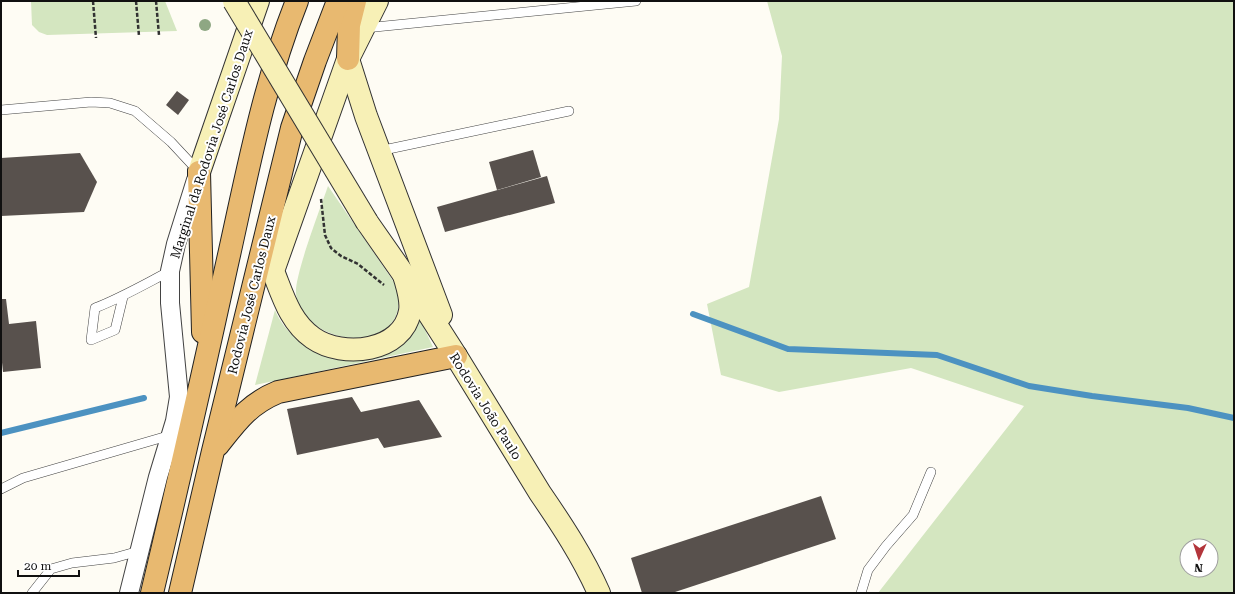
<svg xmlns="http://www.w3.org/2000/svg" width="1235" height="594" font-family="'Roboto Serif',serif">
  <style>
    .green { fill: #d4e6c0; fill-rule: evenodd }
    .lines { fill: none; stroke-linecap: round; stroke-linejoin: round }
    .stream { stroke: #4c92c1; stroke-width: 6 }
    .building { fill: #58514d }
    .service-casing { stroke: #434343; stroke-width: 10 }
    .minor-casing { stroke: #434343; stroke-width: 20 }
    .secondary-casing { stroke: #323232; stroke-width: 24 }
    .trunk-casing { stroke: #212121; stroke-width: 24 }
    .path { stroke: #323232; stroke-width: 2.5; stroke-dasharray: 4 2; stroke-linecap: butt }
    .service { stroke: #fff; stroke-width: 9 }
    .minor { stroke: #fff; stroke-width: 18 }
    .secondary { stroke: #f7f0b6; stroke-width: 22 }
    .trunk { stroke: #e8b970; stroke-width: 22 }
    .secondary-bridge-casing { stroke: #323232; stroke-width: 24; stroke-linecap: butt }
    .secondary-bridge { stroke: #f7f0b6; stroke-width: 22 }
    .tree { fill: #8ea783 }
    .labels { text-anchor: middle; stroke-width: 4; stroke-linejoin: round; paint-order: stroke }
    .street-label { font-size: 13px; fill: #101010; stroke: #fff }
  </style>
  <rect width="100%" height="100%" fill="#fefcf4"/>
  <!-- green -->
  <g class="green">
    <polygon points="31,1 165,1 177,31 47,35 39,32 32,25"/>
    <path d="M767 1H1234V593H878L1024 406 911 368 779 392 721 375 707 304 749 287 779 119 782 56ZM1187 546H1211V570H1187Z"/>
    <path d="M328 186 398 288C411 359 302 348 296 294 294 276 321 207 328 186Z"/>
    <path d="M275 310C285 333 297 340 320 349 329 352 339 357 349 360 368 364 398 345 412 332 415 329 418 323 420 319L433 347 255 385Z"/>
  </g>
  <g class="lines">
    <!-- stream -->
    <g class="stream">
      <polyline points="693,314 788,349 937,355 1029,386 1092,396 1188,408 1234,418"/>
      <polyline points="1,433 144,398"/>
    </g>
  </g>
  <!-- building -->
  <g class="building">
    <polygon points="177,91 189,100 178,115 166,105"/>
    <polygon points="533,150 541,177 497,190 489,162"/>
    <polygon points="80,153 97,182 84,212 1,216 1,158"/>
    <polygon points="547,176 555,203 445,232 437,207"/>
    <polygon points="1,299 6,299 9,324 36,321 41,368 3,372 1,353"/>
    <polygon points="352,397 361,412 419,400 442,437 384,448 378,438 297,455 287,409"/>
    <polygon points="821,496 836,539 672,593 642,593 631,558"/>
  </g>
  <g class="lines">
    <!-- service casing -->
    <g class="service-casing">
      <g id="service">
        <polyline points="365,28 636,1"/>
        <polyline points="1,110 91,102 110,103 135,111 171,142 198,171"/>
        <polyline points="379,151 569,111"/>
        <path d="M123 297 115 330 91 340 95 308C121 298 145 284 170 271"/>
        <polyline points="1,489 23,478 171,435"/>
        <polyline points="32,593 51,569 72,563 114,558 139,551"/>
        <polyline points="861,593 868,570 886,546 913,515 931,472"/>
      </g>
    </g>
    <!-- minor casing -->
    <g class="minor-casing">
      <polyline id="minor" points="129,593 158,477 175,421 179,397 170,303 170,271 176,244 196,180"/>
    </g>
    <!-- secondary casing -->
    <g class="secondary-casing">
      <g id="secondary">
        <path d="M377 1 348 59 273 271C283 296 290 322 313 338 343 359 403 352 410 311 412 299 407 286 404 275"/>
        <polyline points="348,59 366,116 441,315"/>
        <polyline points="199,172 258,1"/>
        <path d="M367 222 404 275 456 356 540 493C562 525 583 557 599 593"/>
      </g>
    </g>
    <!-- trunk casing -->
    <g class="trunk-casing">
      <g id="trunk">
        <polyline points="348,59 349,25 355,1"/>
        <polyline points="199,172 203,332"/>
        <path d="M218 445C237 421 249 404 278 392L456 356"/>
        <path d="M152 593C178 484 203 374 227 264 247 175 263 86 297 1"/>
        <polyline points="180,593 213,451 292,128 315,61 338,1"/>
      </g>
    </g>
    <!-- path -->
    <g class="path">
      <polyline points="93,1 96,38"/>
      <polyline points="136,1 139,36"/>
      <polyline points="156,1 159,35"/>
      <polyline points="321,199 325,235 331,248 341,256 358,264 384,285"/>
    </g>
    <!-- service -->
    <use href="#service" class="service"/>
    <!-- minor -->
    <use href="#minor" class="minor"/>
    <!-- secondary -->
    <use href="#secondary" class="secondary"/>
    <!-- trunk -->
    <use href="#trunk" class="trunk"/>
    <!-- secondary-bridge casing -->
    <g class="secondary-bridge-casing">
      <polyline id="secondary-bridge" points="234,1 367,222"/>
    </g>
    <!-- secondary-bridge -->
    <use href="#secondary-bridge" class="secondary-bridge"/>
  </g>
  <!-- trees -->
  <circle class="tree" cx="205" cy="25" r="6"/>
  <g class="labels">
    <!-- street labels -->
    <g class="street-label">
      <text transform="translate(211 144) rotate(-72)" y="5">Marginal da Rodovia José Carlos Daux</text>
      <text transform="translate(251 295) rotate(-76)" y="5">Rodovia José Carlos Daux</text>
      <text transform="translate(486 406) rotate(58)" y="5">Rodovia João Paulo</text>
    </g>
  </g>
  <!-- border -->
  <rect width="1235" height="594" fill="none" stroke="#101010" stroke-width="4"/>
  <!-- north arrow -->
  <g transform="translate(1199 558) rotate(183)"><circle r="19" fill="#ffffff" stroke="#9f9f9f"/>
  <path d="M0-3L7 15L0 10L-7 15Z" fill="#b3353b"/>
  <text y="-6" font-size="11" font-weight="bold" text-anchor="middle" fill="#101010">N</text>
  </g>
  <!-- scale -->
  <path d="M18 570v6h61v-6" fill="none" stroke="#101010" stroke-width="2"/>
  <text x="24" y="570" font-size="12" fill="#101010" stroke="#ffffff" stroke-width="3" paint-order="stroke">20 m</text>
</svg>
